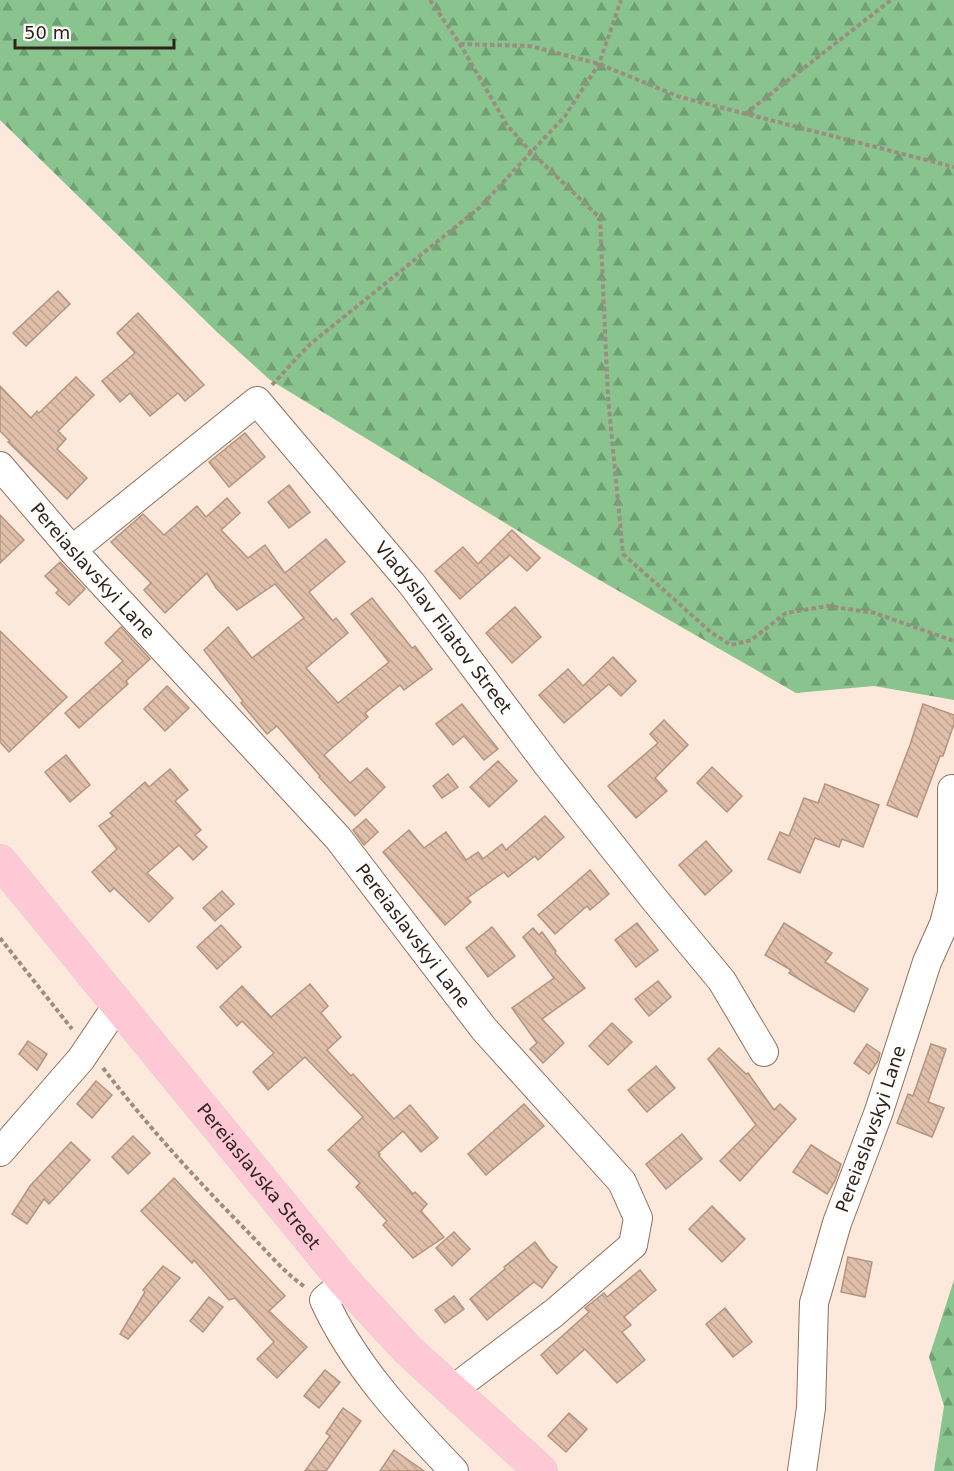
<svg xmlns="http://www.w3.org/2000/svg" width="954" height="1471" font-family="'DejaVu Sans',sans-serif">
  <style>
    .forest { fill: url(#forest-firs) }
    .building { fill: url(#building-back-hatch); stroke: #b3947f; stroke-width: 1.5 }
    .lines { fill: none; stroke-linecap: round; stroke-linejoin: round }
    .minor-casing { stroke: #8f725e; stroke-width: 30 }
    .major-casing { stroke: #d5d3d1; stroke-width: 34 }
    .path { stroke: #9c8d81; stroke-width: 4; stroke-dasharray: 4.5 3; stroke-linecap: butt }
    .minor { stroke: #fff; stroke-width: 28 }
    .major { stroke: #fec9d5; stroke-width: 33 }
    .labels { text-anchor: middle; stroke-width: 4.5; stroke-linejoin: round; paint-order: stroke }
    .street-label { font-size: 18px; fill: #2f241b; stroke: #fbfbfb }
  </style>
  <defs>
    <pattern id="forest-firs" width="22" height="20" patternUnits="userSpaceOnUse" patternTransform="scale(1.5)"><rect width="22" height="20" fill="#89c48f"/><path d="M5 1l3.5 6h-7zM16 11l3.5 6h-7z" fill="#709f74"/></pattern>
    <pattern id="building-back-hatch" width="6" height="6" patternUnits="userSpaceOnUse" patternTransform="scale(1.5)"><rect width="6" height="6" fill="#dfbfa9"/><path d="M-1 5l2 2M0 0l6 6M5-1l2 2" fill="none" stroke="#c0a491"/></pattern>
  </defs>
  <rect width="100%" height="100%" fill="#fde9dc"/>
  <!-- forest -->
  <g class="forest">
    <polygon points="0,0 954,0 954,700 874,686 796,693 589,574 270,380 218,333 0,120"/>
    <polygon points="954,1280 954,1471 934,1471 944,1406 929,1357"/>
  </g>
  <!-- building -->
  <g class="building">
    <polygon points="58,291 70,304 26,346 13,333"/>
    <polygon points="138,313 204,385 185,401 178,393 150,416 130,393 120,402 102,381 135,353 117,333"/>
    <polygon points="76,377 94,395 58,431 66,439 57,449 87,478 67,499 8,442 10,441 0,431 0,386 31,418 37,411 39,413"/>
    <polygon points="245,433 265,457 229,487 209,462"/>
    <polygon points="289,485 310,512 289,528 268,502"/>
    <polygon points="227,498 240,513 221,530 248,558 265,545 285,573 326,539 345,562 309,592 333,621 336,618 348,633 306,668 338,703 389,662 351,614 372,598 412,648 415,646 432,669 404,690 400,685 365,713 368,717 324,755 350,783 367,768 385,787 355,816 319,777 320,776 277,726 267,734 241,703 243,701 204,650 228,627 252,658 304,618 275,584 237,610 216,588 207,573 165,613 144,590 151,583 111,542 143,514 164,535 197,506 206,517"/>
    <polygon points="0,515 24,540 0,563"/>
    <polygon points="512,530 540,558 527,571 510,555 460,599 435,571 463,547 478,564"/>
    <polygon points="60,562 85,589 69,605 56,593 59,590 45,576"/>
    <polygon points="515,607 541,637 512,663 486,633"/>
    <polygon points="121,627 150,659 126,681 128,684 79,728 65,713 123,661 105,643"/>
    <polygon points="0,631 67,697 9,752 0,742"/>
    <polygon points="613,657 636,681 621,696 609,684 564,723 539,695 568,669 583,686"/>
    <polygon points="167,686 189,708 165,731 144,709"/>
    <polygon points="462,704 498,749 484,760 464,736 453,745 436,724"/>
    <polygon points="923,704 954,715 954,724 943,756 940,756 917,817 887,805 910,745"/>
    <polygon points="664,720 688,745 655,778 667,791 636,818 608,786 658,743 650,734"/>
    <polygon points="66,755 90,785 70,802 45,772"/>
    <polygon points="498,761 517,781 489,807 470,787"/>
    <polygon points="712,767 742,796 727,812 697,783"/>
    <polygon points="170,769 188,790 175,801 201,830 195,835 207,847 193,860 179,845 147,873 173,898 149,922 114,888 110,892 92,872 117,849 99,826 113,816 110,813 145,782 149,787"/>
    <polygon points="448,774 458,787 442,798 433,786"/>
    <polygon points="825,784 879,805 863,847 842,839 839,847 815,838 800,873 768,859 780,832 789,836 804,798 818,803"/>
    <polygon points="545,816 564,837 538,860 535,856 508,877 504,872 467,898 471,902 445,925 383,852 409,830 424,848 446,832 466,860 478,852 483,859 502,844 506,850"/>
    <polygon points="366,819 378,832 364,845 353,830"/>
    <polygon points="706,841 732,871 705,895 679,865"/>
    <polygon points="590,870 609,894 590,910 587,906 555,934 538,915"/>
    <polygon points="222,891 234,904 215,921 203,908"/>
    <polygon points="637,923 658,950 636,967 615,940"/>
    <polygon points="784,923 832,953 825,962 868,989 854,1012 810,986 789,973 791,970 765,955"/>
    <polygon points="221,925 241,947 217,969 197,947"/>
    <polygon points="492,927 515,956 488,977 466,948"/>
    <polygon points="533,928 539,935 542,932 556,951 555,953 585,988 542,1019 564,1043 543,1063 530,1049 537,1043 512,1008 554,978 523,937"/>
    <polygon points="658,981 671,997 649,1016 635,999"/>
    <polygon points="310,984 328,1006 321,1013 341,1037 327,1050 351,1076 353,1074 394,1119 410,1105 438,1138 421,1152 403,1131 378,1153 380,1154 379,1156 413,1194 415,1192 427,1204 421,1211 444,1237 413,1258 383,1225 387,1221 356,1187 360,1183 328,1150 363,1117 305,1057 268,1090 253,1072 274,1053 242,1021 237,1026 220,1007 242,986 271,1017"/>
    <polygon points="612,1023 632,1042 608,1065 589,1046"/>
    <polygon points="28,1041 47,1054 37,1070 19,1054"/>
    <polygon points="867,1044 880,1053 878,1061 869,1074 854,1063"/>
    <polygon points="931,1044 946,1049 928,1102 944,1108 932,1137 897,1123 908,1094 913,1096"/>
    <polygon points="719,1048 746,1074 748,1073 774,1110 780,1104 796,1119 740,1181 720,1161 756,1125 708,1059"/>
    <polygon points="656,1066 675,1088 647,1112 628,1090"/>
    <polygon points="96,1081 112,1095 92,1118 77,1104"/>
    <polygon points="524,1104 544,1126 486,1175 468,1154"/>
    <polygon points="682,1134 702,1159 666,1189 646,1164"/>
    <polygon points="133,1136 150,1153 128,1174 112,1157"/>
    <polygon points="71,1142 90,1160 49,1204 44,1199 27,1224 12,1214 30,1186"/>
    <polygon points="811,1145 841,1164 835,1181 827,1194 793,1172"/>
    <polygon points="174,1178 285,1296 269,1311 307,1347 277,1378 257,1359 274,1342 235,1298 229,1300 194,1260 192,1263 141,1211"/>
    <polygon points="712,1206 745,1239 722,1262 689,1229"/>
    <polygon points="454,1232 470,1249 452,1266 436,1248"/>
    <polygon points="535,1242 550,1262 557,1267 542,1288 534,1282 487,1320 470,1299 505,1269 504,1267"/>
    <polygon points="848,1257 872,1262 865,1297 841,1292"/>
    <polygon points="163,1266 180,1278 128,1339 120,1334 145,1292 143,1290"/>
    <polygon points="640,1270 656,1290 624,1317 631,1325 622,1332 645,1360 617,1383 585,1349 557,1374 541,1355 589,1312 585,1308 604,1293 607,1297"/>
    <polygon points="454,1296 464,1309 445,1323 435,1310"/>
    <polygon points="209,1297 223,1307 203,1332 190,1321"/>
    <polygon points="725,1308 752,1342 733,1357 706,1324"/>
    <polygon points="325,1370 340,1382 319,1408 304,1396"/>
    <polygon points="343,1408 361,1421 326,1471 305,1471 330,1436 326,1433"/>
    <polygon points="569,1413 587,1429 566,1452 548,1436"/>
    <polygon points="394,1450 424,1471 380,1471"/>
  </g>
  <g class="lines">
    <!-- minor casing -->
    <g class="minor-casing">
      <g id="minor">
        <path id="s1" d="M0 466 72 550 338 838 484 1029 622 1182 638 1218 633 1245 554 1313 451 1391"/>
        <path id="s2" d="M72 550 257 401 411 583 547 764 654 899 722 981 764 1052"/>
        <polyline points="0,1152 81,1059 118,1004"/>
        <path d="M345 1282 324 1300C354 1366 405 1420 454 1471"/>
        <path id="s3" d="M802 1471 811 1408 814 1303 837 1223 879 1111 927 962 944 924 952 893V789"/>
      </g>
    </g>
    <!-- major casing -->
    <g class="major-casing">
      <g id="major">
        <path id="s4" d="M0 861 345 1282 408 1350 541 1471"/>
      </g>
    </g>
    <!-- path -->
    <g class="path">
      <polyline points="430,0 460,44 507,125 531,152 600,218 608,397 623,554 712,633 731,645 751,640 786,613 828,606 875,613 954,641"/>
      <polyline points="460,44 530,46 599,64 680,97 954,167"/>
      <polyline points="745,114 891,0"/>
      <polyline points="272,385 309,345 479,208 565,116 599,64 621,0"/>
      <polyline points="0,938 72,1029"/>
      <path d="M103 1068C146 1124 193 1176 242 1226 263 1247 281 1270 305 1287"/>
    </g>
    <!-- minor -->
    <use href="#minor" class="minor"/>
    <!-- major -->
    <use href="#major" class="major"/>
  </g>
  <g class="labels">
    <!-- street labels -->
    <g class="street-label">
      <text dy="6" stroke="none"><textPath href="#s1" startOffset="140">Pereiaslavskyi Lane</textPath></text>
      <text dy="6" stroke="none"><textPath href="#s2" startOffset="531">Vladyslav Filatov Street</textPath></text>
      <text dy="6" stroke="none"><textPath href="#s1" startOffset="626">Pereiaslavskyi Lane</textPath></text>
      <text dy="6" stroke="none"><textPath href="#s3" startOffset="352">Pereiaslavskyi Lane</textPath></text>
      <text dy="6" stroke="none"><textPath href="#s4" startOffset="408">Pereiaslavska Street</textPath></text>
    </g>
  </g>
  <!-- scale -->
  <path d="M15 39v9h159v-9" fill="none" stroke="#2f241b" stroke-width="3"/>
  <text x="24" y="39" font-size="18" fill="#2f241b" stroke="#fbfbfb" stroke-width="4.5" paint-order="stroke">50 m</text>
</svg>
